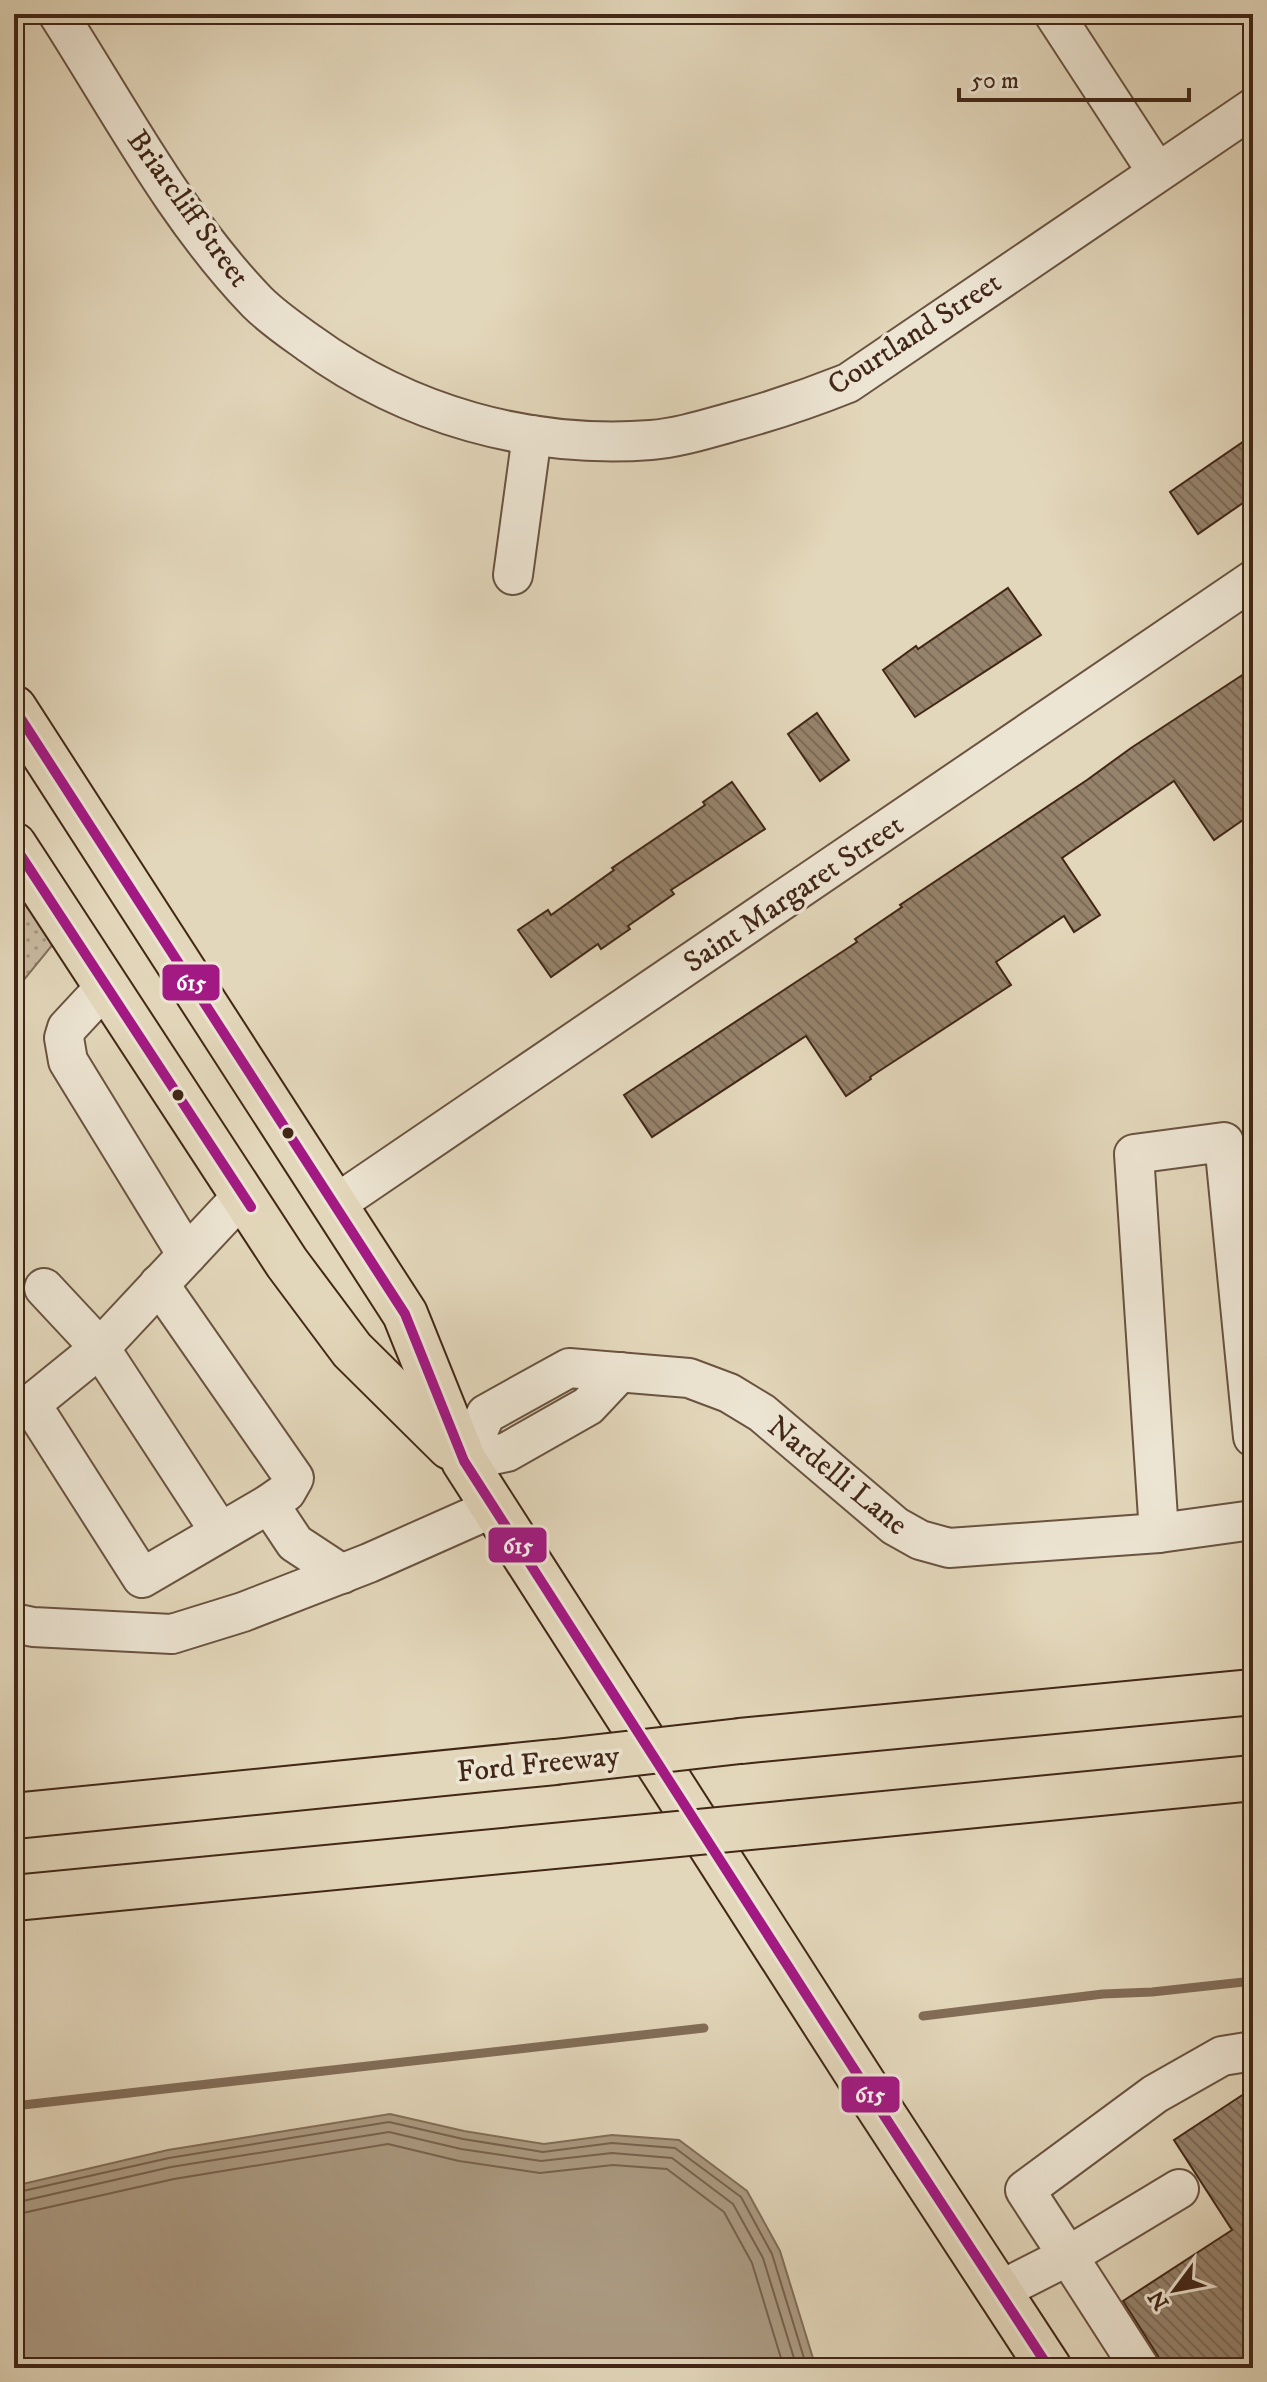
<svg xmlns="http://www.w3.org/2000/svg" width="1267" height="2382" font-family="'IM FELL DW Pica',serif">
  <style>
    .grass { fill: url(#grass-dots); stroke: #85705b; stroke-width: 2 }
    .water { fill: #ac9b83; stroke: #826d58; stroke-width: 2 }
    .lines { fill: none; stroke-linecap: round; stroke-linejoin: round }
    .shore { stroke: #77614d; stroke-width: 2 }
    .stream { stroke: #826d58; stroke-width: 9 }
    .building { fill: url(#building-back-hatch); stroke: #422717; stroke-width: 2 }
    .minor-casing { stroke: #6a5340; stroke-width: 42 }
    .major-casing { stroke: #422717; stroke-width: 48 }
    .highway-casing { stroke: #422717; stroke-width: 48 }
    .minor { stroke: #ede5d3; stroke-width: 38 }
    .major { stroke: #e3d7bb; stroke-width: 44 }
    .highway { stroke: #e3d7bb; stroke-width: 44 }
    .highway-bridge-casing { stroke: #422717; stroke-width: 48; stroke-linecap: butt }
    .highway-bridge { stroke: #e3d7bb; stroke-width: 44 }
    .bus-1-casing { stroke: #ede5d3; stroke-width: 16 }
    .bus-1 { stroke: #a31984; stroke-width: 10 }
    .bus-dot { fill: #422717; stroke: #ede5d3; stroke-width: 3 }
    .labels { text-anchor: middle; stroke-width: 7; stroke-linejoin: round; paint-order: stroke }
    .street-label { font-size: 30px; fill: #422717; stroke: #ede5d3 }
    .line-badge { stroke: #ede5d3; stroke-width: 3 }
    .badge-label { font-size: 22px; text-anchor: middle; font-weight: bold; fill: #fff }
  </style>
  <defs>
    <pattern id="grass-dots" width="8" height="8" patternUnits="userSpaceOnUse" patternTransform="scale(2)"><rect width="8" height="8" fill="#c8b99f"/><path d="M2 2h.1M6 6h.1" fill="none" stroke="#a49681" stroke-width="1.8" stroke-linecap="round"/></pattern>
    <pattern id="building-back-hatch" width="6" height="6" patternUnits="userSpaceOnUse" patternTransform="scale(2)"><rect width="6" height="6" fill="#96836c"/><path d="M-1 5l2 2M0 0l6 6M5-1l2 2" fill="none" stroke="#7c6b58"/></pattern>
  </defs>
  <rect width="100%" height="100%" fill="#e3d7bb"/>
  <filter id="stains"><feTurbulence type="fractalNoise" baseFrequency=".0025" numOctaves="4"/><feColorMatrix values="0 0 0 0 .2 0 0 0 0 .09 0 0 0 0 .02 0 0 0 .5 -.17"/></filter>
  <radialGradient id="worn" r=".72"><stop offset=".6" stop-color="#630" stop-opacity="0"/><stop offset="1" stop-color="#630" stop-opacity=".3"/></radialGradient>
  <!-- grass -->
  <polygon class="grass" points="14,880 54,943 14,992"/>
  <!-- water -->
  <polygon class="water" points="390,2114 464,2131 544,2144 612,2135 679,2140 747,2191 780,2251 816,2368 14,2368 14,2186 168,2150"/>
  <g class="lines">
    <!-- shore -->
    <g class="shore">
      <polyline points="14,2193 169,2158 389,2122 463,2139 543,2152 612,2143 675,2148 741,2197 772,2254 807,2368"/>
      <polyline points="14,2203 171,2167 389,2132 461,2149 541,2161 612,2153 672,2158 733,2204 763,2258 797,2368"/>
      <polyline points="14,2215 174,2179 388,2144 459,2161 540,2173 613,2165 667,2169 724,2212 752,2263 784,2368"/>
    </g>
    <!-- stream -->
    <g class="stream">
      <polyline points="923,2016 1103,1994 1152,1992 1253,1981"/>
      <polyline points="14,2106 704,2028"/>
    </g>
  </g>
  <!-- building -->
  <g class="building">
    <polygon points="1253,435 1253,496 1198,534 1170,492"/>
    <polygon points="1008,588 1041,635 915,717 883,670 916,646 918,649"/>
    <polygon points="1253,668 1253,813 1214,840 1174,781 1062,858 1100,915 1074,932 1064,916 996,962 1011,985 870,1077 871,1079 846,1096 806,1036 652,1137 624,1095 857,942 855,939 902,907 900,905 1087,780 1131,748"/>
    <polygon points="817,713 849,760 820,781 788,734"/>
    <polygon points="732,782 765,829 671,890 674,894 628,926 630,929 601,949 598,944 551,977 518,930 548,910 551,915 614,870 612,868 705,805 703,802"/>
    <polygon points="1253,2088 1253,2368 1163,2368 1158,2356 1123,2301 1232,2230 1174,2140"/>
  </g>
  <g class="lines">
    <!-- minor casing -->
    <g class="minor-casing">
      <g id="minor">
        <path d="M58 14C121 112 176 218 257 302 273 318 291 330 309 343 408 415 529 449 651 440 677 438 703 430 728 423 769 412 808 399 848 383L1253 108"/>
        <polyline points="1054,14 1157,172"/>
        <polyline points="513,575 532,435"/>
        <polyline points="106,986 67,1028 64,1038 68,1061 187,1255"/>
        <polyline points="243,1195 100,1348 31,1404 142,1578 269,1504 295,1543 342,1574"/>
        <polyline points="333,1206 1253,580"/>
        <polyline points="159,1284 294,1478 286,1492 269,1504"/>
        <polyline points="44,1288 100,1348 220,1532"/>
        <polyline points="464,1461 486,1414 569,1368 689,1378 729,1393 762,1413 895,1526 920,1540 949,1548 1159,1533 1253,1520"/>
        <polyline points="464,1461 507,1452 588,1406 620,1372"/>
        <polyline points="1159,1533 1134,1154 1224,1142 1253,1437"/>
        <polyline points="14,1623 33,1627 172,1634 243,1612 369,1563 495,1507"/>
        <polyline points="999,2291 1068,2256 1025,2190 1155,2094 1222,2056 1253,2051"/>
        <polyline points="1140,2368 1068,2256 1179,2189"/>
      </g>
    </g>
    <!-- major casing -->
    <g class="major-casing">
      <g id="major">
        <polyline points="14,708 405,1314 464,1461 870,2094 1049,2368"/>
        <polyline points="14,845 287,1263 352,1350 450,1447"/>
      </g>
    </g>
    <!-- highway casing -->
    <g class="highway-casing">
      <g id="highway">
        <polyline points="740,1741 1253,1692"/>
        <polyline points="14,1816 555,1762"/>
        <polyline points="792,1823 1253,1778"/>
        <polyline points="14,1898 606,1841"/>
      </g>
    </g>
    <!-- minor -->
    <use href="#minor" class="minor"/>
    <!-- major -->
    <use href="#major" class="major"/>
    <!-- highway -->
    <use href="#highway" class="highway"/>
    <!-- highway-bridge casing -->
    <g class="highway-bridge-casing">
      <g id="highway-bridge">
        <polyline points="555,1762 740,1741"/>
        <polyline points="606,1841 792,1823"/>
      </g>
    </g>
    <!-- highway-bridge -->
    <use href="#highway-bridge" class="highway-bridge"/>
    <!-- bus-1 casing -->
    <g class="bus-1-casing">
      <g id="bus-1">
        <polyline points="14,708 405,1314 464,1461 870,2094 1049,2368"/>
        <polyline points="14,845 251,1207"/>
      </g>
    </g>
    <!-- bus-1 -->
    <use href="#bus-1" class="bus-1"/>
  </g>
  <!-- markers -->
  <g class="bus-dot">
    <circle cx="178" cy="1095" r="7"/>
    <circle cx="288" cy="1133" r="7"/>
  </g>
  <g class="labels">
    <!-- street labels -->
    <g class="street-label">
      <text transform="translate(189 208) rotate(54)" y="10">Briarcliff Street</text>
      <text transform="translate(914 333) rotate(-33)" y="10">Courtland Street</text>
      <text transform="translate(793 893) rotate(-34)" y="10">Saint Margaret Street</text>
      <text transform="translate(838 1475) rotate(39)" y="10">Nardelli Lane</text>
      <text transform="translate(538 1763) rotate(-6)" y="10">Ford Freeway</text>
    </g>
  </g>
  <g class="line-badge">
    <rect x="161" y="963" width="60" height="39" rx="8" fill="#a31984"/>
    <rect x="487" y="1526" width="61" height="38" rx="8" fill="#a31984"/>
    <rect x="840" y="2075" width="61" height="39" rx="8" fill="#a31984"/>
  </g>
  <g class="badge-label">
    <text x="191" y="990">615</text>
    <text x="518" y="1553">615</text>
    <text x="870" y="2102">615</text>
  </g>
  <!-- margin -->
  <rect width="1267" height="2382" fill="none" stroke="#e3d7bb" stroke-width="48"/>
  <rect x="16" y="16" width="1235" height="2350" fill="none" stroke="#422717" stroke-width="4"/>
  <rect x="24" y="24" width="1219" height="2334" fill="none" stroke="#422717" stroke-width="2"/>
  <!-- north arrow -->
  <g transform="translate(1175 2290) rotate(238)" stroke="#ede5d3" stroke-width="6" paint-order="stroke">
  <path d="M0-6L14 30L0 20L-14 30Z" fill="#422717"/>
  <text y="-12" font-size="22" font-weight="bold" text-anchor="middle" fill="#422717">N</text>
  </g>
  <!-- scale -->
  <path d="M959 88v12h230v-12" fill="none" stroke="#422717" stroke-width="4"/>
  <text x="971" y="88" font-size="24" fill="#422717" stroke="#ede5d3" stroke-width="6" paint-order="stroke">50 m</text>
  <rect width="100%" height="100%" filter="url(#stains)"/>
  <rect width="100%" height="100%" fill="url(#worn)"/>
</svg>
